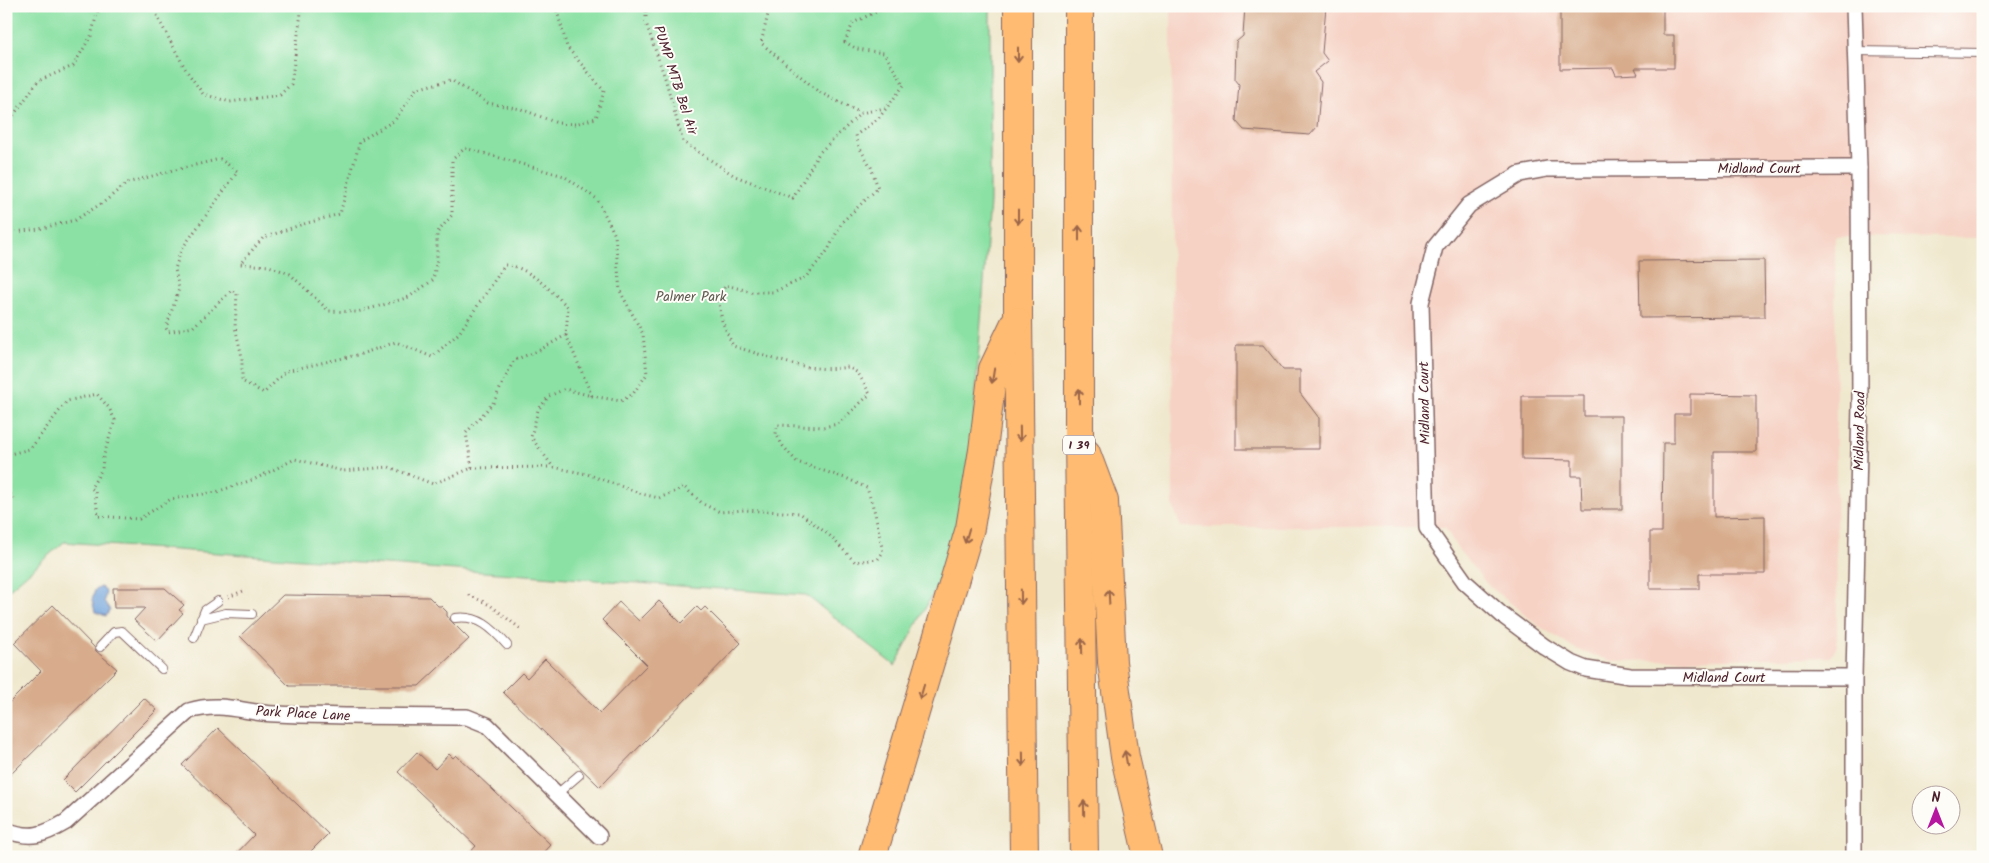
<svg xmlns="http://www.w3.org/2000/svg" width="1989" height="863" font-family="Kalam,sans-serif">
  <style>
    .built { fill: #f6d2c4 }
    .green { fill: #8be1a4; stroke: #6a8068 }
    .water { fill: #6ea1da; stroke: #5c6082 }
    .building { fill: #d7ab8b }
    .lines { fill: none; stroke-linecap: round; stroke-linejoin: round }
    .lane-casing { stroke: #846564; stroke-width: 10 }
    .street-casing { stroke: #846564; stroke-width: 18 }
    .highway-casing { stroke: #846564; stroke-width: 30 }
    .path { stroke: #846564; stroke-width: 3; stroke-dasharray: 1 4; stroke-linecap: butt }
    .lane { stroke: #fff; stroke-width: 8 }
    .street { stroke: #fff; stroke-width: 15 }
    .highway { stroke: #febb71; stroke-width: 28 }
    .oneway { stroke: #9b654a }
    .labels { text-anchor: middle; stroke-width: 4; stroke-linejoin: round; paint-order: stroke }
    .shield { fill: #fdfcf7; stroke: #806168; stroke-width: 1 }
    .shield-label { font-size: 12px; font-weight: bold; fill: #4a1f2b }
    .street-label { font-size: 14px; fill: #4a1f2b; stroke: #fdfcf7 }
    .park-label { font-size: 14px; fill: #5e594f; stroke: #fdfcf7 }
  </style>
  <rect width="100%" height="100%" fill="#fdfcf7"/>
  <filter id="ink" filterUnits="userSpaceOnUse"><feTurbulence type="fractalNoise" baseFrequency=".02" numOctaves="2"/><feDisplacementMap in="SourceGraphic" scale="10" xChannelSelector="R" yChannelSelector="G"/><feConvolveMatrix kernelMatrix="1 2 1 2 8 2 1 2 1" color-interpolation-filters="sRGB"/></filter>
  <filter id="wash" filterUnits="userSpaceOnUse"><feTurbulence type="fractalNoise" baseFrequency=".0096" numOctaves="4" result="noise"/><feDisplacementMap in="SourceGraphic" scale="20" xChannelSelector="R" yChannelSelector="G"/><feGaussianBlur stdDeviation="1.12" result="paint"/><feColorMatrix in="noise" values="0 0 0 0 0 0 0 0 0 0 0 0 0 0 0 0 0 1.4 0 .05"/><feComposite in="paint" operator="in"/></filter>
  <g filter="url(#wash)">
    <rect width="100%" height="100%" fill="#f0e8ce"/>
    <!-- built -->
    <polygon class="built" points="1171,6 1983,6 1983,238 1835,237 1837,645 1831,657 1612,661 1576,649 1539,626 1488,585 1457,548 1445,527 1181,527 1173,506"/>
    <!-- green -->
    <polygon class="green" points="6,6 990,6 990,202 965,532 895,666 806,595 64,542 6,592"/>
    <!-- water -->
    <polygon class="water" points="101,587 106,592 104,601 110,610 106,616 95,612 92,600 95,590"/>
    <g id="blocks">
      <!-- building -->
      <g class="building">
        <polygon points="1245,6 1326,6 1322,53 1328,61 1314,72 1321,82 1317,127 1310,135 1244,130 1236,121 1239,84 1235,79 1236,42 1243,36"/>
        <polygon points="1560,6 1663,6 1663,35 1674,35 1674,68 1635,68 1638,74 1616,75 1613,68 1560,69"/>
        <polygon points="1764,260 1765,317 1640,318 1639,261"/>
        <polygon points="1236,345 1263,345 1283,370 1300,370 1300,393 1319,418 1319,449 1236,449"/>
        <polygon points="1690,394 1756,395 1756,452 1714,452 1714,517 1765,516 1765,574 1699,574 1699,589 1650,589 1650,532 1662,532 1663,443 1674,443 1674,414 1690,414"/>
        <polygon points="1522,396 1584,396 1584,416 1622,416 1622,509 1582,509 1581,476 1572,476 1572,460 1522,459"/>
        <polygon points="113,588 165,588 184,605 179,610 183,613 157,641 134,620 145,608 114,608"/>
        <polygon points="283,595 429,597 438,606 441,606 447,612 447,616 451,621 469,639 419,686 289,686 240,636"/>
        <polygon points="659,601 681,623 697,607 701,611 705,607 741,643 600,787 503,692 522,673 527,678 545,659 600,713 647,665 602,620 619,602 639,621"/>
        <polygon points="53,605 94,647 96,651 117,669 6,779 6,706 41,671 14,643"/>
        <polygon points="144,698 157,710 75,792 63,780"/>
        <polygon points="218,728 328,834 305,857 233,857 254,835 182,765"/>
        <polygon points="417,752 435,769 449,754 453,758 456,755 551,845 540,857 466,857 476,846 398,772"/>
      </g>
    </g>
  </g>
  <g filter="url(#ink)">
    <use href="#blocks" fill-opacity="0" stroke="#846564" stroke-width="1"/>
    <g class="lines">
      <!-- lane casing -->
      <g class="lane-casing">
        <g id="lane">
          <polyline points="1855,51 1983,53"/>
          <path d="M455 618C479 615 492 628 507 645"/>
          <polyline points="201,619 226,613 252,614"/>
          <polyline points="194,638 205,610 218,601"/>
          <polyline points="100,647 114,632 122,631 162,669"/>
          <polyline points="557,794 579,775"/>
        </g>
      </g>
      <!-- street casing -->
      <g class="street-casing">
        <g id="street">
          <polyline points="1854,677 1630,676 1586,669 1571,663 1545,647 1502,615 1465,582 1427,528 1421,303 1435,247 1469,205 1520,174 1547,169 1859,168"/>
          <path d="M6 830C31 840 44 835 66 822L189 711C222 701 244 713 276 714 339 717 403 716 467 717L487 725 599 836"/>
          <polyline points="1854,857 1854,677 1860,404 1859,168 1854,6"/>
        </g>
      </g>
      <!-- highway casing -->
      <g class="highway-casing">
        <g id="highway">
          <polyline points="1018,6 1018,315 1024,857"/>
          <polyline points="1079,6 1079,435 1084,857"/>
          <polyline points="1086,453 1104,501 1112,662 1125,757 1148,857"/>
          <polyline points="872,857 970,528 983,450 993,369 1016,321"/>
        </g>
      </g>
      <!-- path -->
      <g class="path">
        <polyline points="153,6 159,20 186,70 203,94 230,102 280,95 291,84 302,6"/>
        <path d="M558 6 557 11 567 47 604 91 596 118 575 124 557 123 521 109 488 103 451 80 416 89 395 120 360 141 340 214 300 225 263 238 240 264 269 266 290 274 329 311 357 312 383 305 409 297 433 280 437 259V233L452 215V160L465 148 564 176 597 199 615 235 620 291 643 334 647 374 633 394 621 401 592 396 565 389 549 396 538 410 531 437 553 467 587 474 642 494 659 498 677 491 683 486 703 504 720 512 744 510 800 513 830 536 855 562 878 559 883 552 875 513 867 488 848 479 797 462 783 446 776 434 777 425 823 427 838 424 870 394 858 373 848 367C809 374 770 357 733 346L722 321 718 297 726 285 752 292H773L805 278 828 250 842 222 878 188 871 167 859 147 856 135 878 119 904 85 884 53 857 49 845 42 853 23 888 6"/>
        <polyline points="646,6 646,23 665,78 683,142 735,176 793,198 819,153 861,113 885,108"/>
        <polyline points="770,6 761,43 819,92 861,113"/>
        <polyline points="6,122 13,116 38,81 73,66 91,36 99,6"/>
        <path d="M6 233 39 229 75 220 104 202 127 183 163 173 220 159 237 171 236 174 181 250 175 269 179 289 166 328 168 332 193 327 232 290 237 294 235 327 242 357V381L264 393 286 371 361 354 396 342 432 357 459 333 505 265C527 265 552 292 568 307L566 335 538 351 514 360 493 403 466 433 472 468 433 484 389 467 343 471 295 459 255 479 216 492 171 499 139 519 98 516 95 491 91 488 102 469 103 458 115 420 109 408 97 394 67 401 30 449 6 455"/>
        <polyline points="566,335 592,396"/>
        <polyline points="472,468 552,467"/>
        <polyline points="6,493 13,495 13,498 6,507"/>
        <polyline points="469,595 490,605 522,630"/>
        <polyline points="228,597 246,590"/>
      </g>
      <!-- lane -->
      <use href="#lane" class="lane"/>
      <!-- street -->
      <use href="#street" class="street"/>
      <!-- highway -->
      <use href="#highway" class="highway"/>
    </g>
    <!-- one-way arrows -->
    <defs><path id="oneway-shaft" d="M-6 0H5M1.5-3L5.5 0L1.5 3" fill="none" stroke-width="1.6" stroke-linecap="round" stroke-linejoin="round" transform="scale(1.25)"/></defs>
    <g class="oneway">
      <use href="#oneway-shaft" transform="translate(1018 55) rotate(90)"/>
      <use href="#oneway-shaft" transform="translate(1018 217) rotate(90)"/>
      <use href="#oneway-shaft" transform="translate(1079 233) rotate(-90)"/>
      <use href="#oneway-shaft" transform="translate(993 376) rotate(99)"/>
      <use href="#oneway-shaft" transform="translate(1079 396) rotate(-90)"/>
      <use href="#oneway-shaft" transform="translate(1020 434) rotate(89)"/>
      <use href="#oneway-shaft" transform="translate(967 536) rotate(106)"/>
      <use href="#oneway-shaft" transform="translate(1021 597) rotate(89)"/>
      <use href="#oneway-shaft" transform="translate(1109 597) rotate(-93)"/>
      <use href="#oneway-shaft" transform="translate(1082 646) rotate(-91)"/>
      <use href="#oneway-shaft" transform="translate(922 692) rotate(106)"/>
      <use href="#oneway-shaft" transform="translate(1126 758) rotate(-100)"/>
      <use href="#oneway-shaft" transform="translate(1023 759) rotate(89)"/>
      <use href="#oneway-shaft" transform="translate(1084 808) rotate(-91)"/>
    </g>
  </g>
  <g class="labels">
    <!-- shield labels -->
    <rect class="shield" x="1063" y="435.5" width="32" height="19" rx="4"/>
    <g class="shield-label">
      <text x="1079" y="449">I 39</text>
    </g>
    <!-- street labels -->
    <g class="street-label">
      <text transform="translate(676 80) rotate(72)" y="5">PUMP MTB Bel Air</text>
      <text x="1759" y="173">Midland Court</text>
      <text transform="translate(1424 403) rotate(-91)" y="5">Midland Court</text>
      <text transform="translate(1859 431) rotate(-89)" y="5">Midland Road</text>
      <text x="1724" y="682">Midland Court</text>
      <text transform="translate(303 713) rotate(3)" y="5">Park Place Lane</text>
    </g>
    <!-- park labels -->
    <g class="park-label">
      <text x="691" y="301">Palmer Park</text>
    </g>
  </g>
  <!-- margin -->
  <rect width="1989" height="863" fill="none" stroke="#fdfcf7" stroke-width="25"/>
  <!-- north arrow -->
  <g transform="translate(1936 810)"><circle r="24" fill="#fdfcf7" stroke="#b5a4a5"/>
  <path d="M0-4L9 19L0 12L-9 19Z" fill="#b5179e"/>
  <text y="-8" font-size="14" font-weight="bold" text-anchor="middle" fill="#4a1f2b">N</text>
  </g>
</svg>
